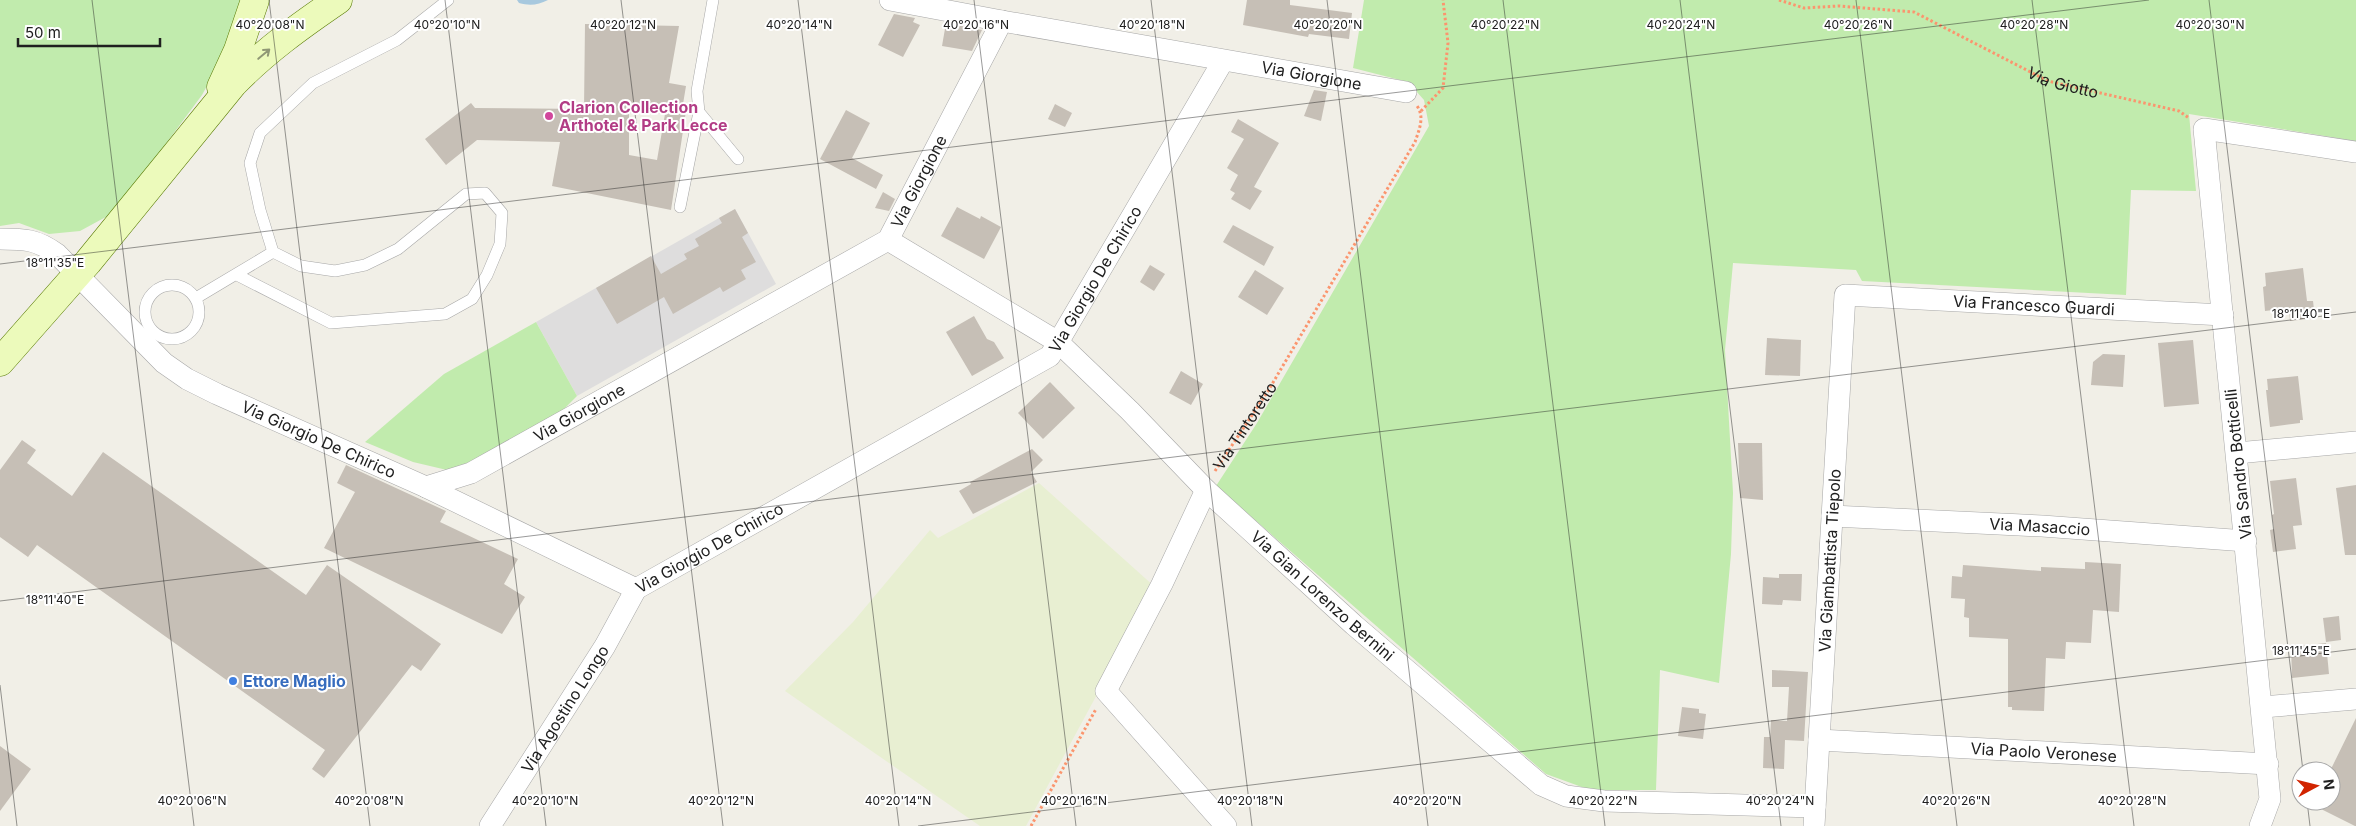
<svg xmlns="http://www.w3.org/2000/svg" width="2356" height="826" font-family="Inter,sans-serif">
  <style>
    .residential { fill: #dedddd }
    .farmland { fill: #e8efd2 }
    .grass { fill: #c1ebad }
    .water { fill: #a7c8de }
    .building { fill: #c6bfb6; fill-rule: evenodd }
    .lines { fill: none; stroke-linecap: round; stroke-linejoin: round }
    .lane-casing { stroke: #a7a7a7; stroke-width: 12 }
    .street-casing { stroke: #a7a7a7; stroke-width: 22 }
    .secondary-casing { stroke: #597b04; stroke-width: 29 }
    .path { stroke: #fb956e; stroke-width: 3; stroke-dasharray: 2.5 2.5; stroke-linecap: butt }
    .lane { stroke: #fff; stroke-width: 11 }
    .street { stroke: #fff; stroke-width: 21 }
    .secondary { stroke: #ecfabb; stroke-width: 28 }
    .oneway { stroke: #909875 }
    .ticks { fill: none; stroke: #202020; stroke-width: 1; stroke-opacity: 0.45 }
    .hotel-dot { fill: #d1479c; stroke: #fff; stroke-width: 2 }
    .shop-dot { fill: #3f7fe0; stroke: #fff; stroke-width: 2 }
    .labels { text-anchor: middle; stroke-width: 4; stroke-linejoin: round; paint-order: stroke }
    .street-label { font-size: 16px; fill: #202020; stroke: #fff }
    .hotel-label { font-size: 16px; font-weight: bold; fill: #b23c85; stroke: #fff; text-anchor: start }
    .shop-label { font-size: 16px; font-weight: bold; fill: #366cbe; stroke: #fff; text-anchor: start }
    .ticks-label { font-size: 12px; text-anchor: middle; fill: #202020; stroke: #fff; stroke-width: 4; stroke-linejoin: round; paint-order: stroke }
  </style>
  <rect width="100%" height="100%" fill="#f1efe7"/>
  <!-- residential -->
  <polygon class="residential" points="735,209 776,284 577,396 536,322"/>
  <!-- farmland -->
  <polygon class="farmland" points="1039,483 1155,587 1026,826 980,826 785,691 853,622 930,530 938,538"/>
  <!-- grass -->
  <g class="grass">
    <polygon points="0,0 243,0 230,44 202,95 115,212 80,231 49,234 19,223 0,226"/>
    <polygon points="1364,0 2356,0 2356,141 2189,114 2196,191 2131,190 2126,295 1862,281 1856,270 1733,263 1725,350 1733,493 1731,554 1719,683 1660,670 1656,790 1590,790 1546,774 1216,486 1257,423 1429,126 1424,100 1408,82 1353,68"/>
    <polygon points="536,322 577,396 561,412 470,462 447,470 413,462 365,442 444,374"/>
  </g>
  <!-- water -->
  <path class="water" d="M517 0H548C538 5 530 6 519 3Z"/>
  <!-- building -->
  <g class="building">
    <polygon points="1247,0 1290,0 1290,5 1352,13 1349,39 1309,34 1308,37 1243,25"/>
    <polygon points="894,14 915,18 913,22 920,25 903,57 878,45"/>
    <polygon points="946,23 982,30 972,51 942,46"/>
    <path d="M585 24 679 26 669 83 686 86 682 110 686 111 671 210 552 186 560 142 477 140 446 165 425 139 471 103 475 108 584 109ZM629 113 665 114 657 160 629 155Z"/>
    <polygon points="1314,90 1327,92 1321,121 1304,116"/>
    <polygon points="1055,104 1072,113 1065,127 1048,119"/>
    <polygon points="846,110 870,123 852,158 883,175 876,189 820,159"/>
    <polygon points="1238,119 1279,143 1254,187 1262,191 1250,210 1231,199 1235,193 1230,190 1238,175 1227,168 1244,139 1231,132"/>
    <polygon points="883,192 895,199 889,211 875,208"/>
    <polygon points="957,207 980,219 981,216 1001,227 984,259 941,236"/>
    <polygon points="735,209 748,233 742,237 756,262 741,270 746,279 723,292 720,287 673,314 664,297 617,324 596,288 651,256 661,274 687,259 684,254 699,246 695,239 722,223 719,218"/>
    <polygon points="1233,225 1274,247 1264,266 1223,242"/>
    <polygon points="1150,265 1165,274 1154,291 1140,282"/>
    <polygon points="2303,268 2307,301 2313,301 2315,318 2290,321 2289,308 2265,311 2263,287 2266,286 2265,273"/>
    <polygon points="1255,270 1284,288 1267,315 1238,297"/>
    <polygon points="974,316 987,339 994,342 1004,358 972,376 946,332"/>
    <polygon points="1767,338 1801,340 1800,376 1765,375"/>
    <polygon points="2193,340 2199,404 2164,407 2158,343"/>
    <polygon points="2103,354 2125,355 2123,387 2091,385 2093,362"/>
    <polygon points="1181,371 1203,384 1191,405 1169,393"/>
    <polygon points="2298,376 2303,420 2300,420 2300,423 2270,427 2266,390 2268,390 2267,379"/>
    <polygon points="1050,382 1075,408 1043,439 1018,413"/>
    <polygon points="22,440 36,450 27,463 72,496 103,452 306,595 327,565 441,644 421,671 412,665 324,778 312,769 325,750 37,545 28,557 0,537 0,470"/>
    <polygon points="1738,443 1762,443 1763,500 1740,498"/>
    <polygon points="1032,449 1043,460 1031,472 1037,482 973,514 959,491 971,484 970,482"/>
    <polygon points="346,465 446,511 440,522 518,559 504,584 525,597 502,634 324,548 355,492 337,483"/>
    <polygon points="2296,478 2302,525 2293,526 2296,549 2273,552 2270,530 2274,529 2272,515 2274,514 2270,481"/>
    <polygon points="2356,485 2356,555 2345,555 2336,488"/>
    <polygon points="2085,562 2121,564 2119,612 2093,610 2091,643 2066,642 2065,659 2046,658 2044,711 2012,710 2012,707 2008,707 2008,639 1969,637 1969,618 1964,617 1965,599 1951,598 1952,576 1962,577 1963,565 2041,571 2041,567 2085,569"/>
    <polygon points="1779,574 1802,574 1801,601 1783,600 1782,605 1762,604 1763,577 1779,578"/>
    <polygon points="2339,616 2341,640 2326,642 2323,618"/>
    <polygon points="2326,643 2329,674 2292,678 2291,647"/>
    <polygon points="1772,670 1808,672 1804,741 1785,740 1784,769 1763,768 1764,737 1770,737 1771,720 1787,721 1789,687 1772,687"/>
    <polygon points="1682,707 1699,709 1699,713 1706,714 1703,739 1678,736"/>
    <polygon points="2356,718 2356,826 2355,826 2305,801 2331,801 2331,769"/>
    <polygon points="0,746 31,769 0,811"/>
  </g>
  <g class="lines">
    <!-- lane casing -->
    <g class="lane-casing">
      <g id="lane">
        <polyline points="713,0 697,91 699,112 738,159"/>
        <polyline points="680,207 699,112"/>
        <polyline points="237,275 331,323 445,314 472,299 487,275 500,244 502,213 485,193 466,194 398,249 365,265 335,271 301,266 273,252 260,210 250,163 260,133 313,83 397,40 448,0"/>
        <circle cx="172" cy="312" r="27"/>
        <polyline points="196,298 273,252"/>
      </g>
    </g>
    <!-- street casing -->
    <g class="street-casing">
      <g id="street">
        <polyline points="890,0 1002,21"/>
        <path id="s3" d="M0 239C25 239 36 239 57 254L164 363 187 379 217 394 426 487 636 589 1050 356 1223 61"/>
        <path id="s4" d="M888 240 1058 342 1130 411 1206 490 1354 625 1541 785 1566 796 1604 801 1815 807"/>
        <polyline points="2237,453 2356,442"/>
        <path id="s5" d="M426 487 471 473 888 240 1002 21 1406 92"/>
        <polyline points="1206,490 1162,584 1106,691 1226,826"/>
        <path id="s6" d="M1832 516 2042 526 2246 541"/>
        <polyline points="2263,707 2356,699"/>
        <path id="s7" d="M1819 740 2268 764"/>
        <path id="s8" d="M490 826 605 646 636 589"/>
        <path id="s9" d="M1814 826 1845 295 2223 315"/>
        <polyline points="2260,826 2270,799 2204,129 2356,152"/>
      </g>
    </g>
    <!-- secondary casing -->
    <g class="secondary-casing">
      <g id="secondary">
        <polyline points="221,87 238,50 255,0"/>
        <path d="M0 362 88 262 233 84C265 51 300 26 338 0"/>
      </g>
    </g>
    <!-- path -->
    <g class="path">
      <path id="s1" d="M1779 0 1804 8 1839 6 1914 12 2048 81 2179 111 2189 118"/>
      <polyline points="1421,111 1443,88 1448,43 1443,0"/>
      <path id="s2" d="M1215 471 1268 391 1415 142C1419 130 1425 117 1417 106"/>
      <polyline points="1031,826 1096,709"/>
    </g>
    <!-- lane -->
    <use href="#lane" class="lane"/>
    <!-- street -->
    <use href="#street" class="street"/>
    <!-- secondary -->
    <use href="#secondary" class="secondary"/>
  </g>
  <!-- one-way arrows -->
  <defs><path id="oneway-shaft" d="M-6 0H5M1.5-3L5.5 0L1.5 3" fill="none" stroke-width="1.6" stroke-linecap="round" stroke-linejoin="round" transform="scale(1.25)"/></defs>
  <use class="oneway" href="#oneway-shaft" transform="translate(264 54) rotate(-40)"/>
  <!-- ticks -->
  <path class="ticks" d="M92 0 194 826M269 0 370 826M445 0 546 826M621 0 723 826M798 0 899 826M974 0 1076 826M1151 0 1252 826M1327 0 1428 826M1503 0 1605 826M1680 0 1781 826M1856 0 1957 826M2032 0 2134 826M2209 0 2303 771M0 264 2149 0M0 601 2356 312M0 685 17 826M2307 801 2310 826M918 826 2356 649"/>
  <!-- markers -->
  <circle class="hotel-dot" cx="549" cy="116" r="5"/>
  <circle class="shop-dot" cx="233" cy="681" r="5"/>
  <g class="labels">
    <!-- street labels -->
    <g class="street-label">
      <text dy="6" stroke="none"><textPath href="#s5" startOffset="1086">Via Giorgione</textPath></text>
      <text dy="6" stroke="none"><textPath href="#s1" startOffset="302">Via Giotto</textPath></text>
      <text dy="6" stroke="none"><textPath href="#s5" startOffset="591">Via Giorgione</textPath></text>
      <text dy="6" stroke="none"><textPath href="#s3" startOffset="1301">Via Giorgio De Chirico</textPath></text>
      <text dy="6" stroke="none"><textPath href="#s9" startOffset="721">Via Francesco Guardi</textPath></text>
      <text dy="6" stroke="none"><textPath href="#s5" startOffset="171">Via Giorgione</textPath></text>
      <text dy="6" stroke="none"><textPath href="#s2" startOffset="54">Via Tintoretto</textPath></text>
      <text dy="6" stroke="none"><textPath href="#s3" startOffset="386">Via Giorgio De Chirico</textPath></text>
      <text transform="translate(2238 464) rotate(-96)" y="6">Via Sandro Botticelli</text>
      <text dy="6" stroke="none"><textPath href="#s6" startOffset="208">Via Masaccio</textPath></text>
      <text dy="6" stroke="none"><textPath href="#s3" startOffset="821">Via Giorgio De Chirico</textPath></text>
      <text dy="6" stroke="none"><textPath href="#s9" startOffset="266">Via Giambattista Tiepolo</textPath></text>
      <text dy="6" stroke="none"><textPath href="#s4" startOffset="565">Via Gian Lorenzo Bernini</textPath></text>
      <text dy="6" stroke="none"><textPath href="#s8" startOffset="139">Via Agostino Longo</textPath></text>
      <text dy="6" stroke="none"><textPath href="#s7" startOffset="225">Via Paolo Veronese</textPath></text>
    </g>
    <!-- hotel labels -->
    <g class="hotel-label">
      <text x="559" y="113">Clarion Collection<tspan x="559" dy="18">Arthotel &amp; Park Lecce</tspan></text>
    </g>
    <!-- shop labels -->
    <g class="shop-label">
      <text x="243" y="687">Ettore Maglio</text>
    </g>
  </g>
  <g class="ticks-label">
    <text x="270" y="29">40°20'08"N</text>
    <text x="447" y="29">40°20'10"N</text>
    <text x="623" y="29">40°20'12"N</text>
    <text x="799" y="29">40°20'14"N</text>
    <text x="976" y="29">40°20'16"N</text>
    <text x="1152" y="29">40°20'18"N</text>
    <text x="1328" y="29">40°20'20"N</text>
    <text x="1505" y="29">40°20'22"N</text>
    <text x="1681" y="29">40°20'24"N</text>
    <text x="1858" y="29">40°20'26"N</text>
    <text x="2034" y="29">40°20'28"N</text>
    <text x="2210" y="29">40°20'30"N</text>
    <text x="55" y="267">18°11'35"E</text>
    <text x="2301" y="318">18°11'40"E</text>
    <text x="55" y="604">18°11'40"E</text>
    <text x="2301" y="655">18°11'45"E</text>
    <text x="192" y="805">40°20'06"N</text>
    <text x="369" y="805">40°20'08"N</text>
    <text x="545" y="805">40°20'10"N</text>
    <text x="721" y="805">40°20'12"N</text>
    <text x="898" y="805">40°20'14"N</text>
    <text x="1074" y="805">40°20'16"N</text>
    <text x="1250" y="805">40°20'18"N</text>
    <text x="1427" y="805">40°20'20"N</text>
    <text x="1603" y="805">40°20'22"N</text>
    <text x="1780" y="805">40°20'24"N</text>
    <text x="1956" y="805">40°20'26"N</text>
    <text x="2132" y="805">40°20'28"N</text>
  </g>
  <!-- north arrow -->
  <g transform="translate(2316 786) rotate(83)"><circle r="24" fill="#ffffff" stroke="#a6a6a6"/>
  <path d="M0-4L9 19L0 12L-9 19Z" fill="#d12400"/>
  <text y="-8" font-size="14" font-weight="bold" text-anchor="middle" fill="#202020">N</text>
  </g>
  <!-- scale -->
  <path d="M18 38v8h142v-8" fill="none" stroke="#202020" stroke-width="2.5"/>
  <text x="25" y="38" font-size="15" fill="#202020" stroke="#ffffff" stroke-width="4" paint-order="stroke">50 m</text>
</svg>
